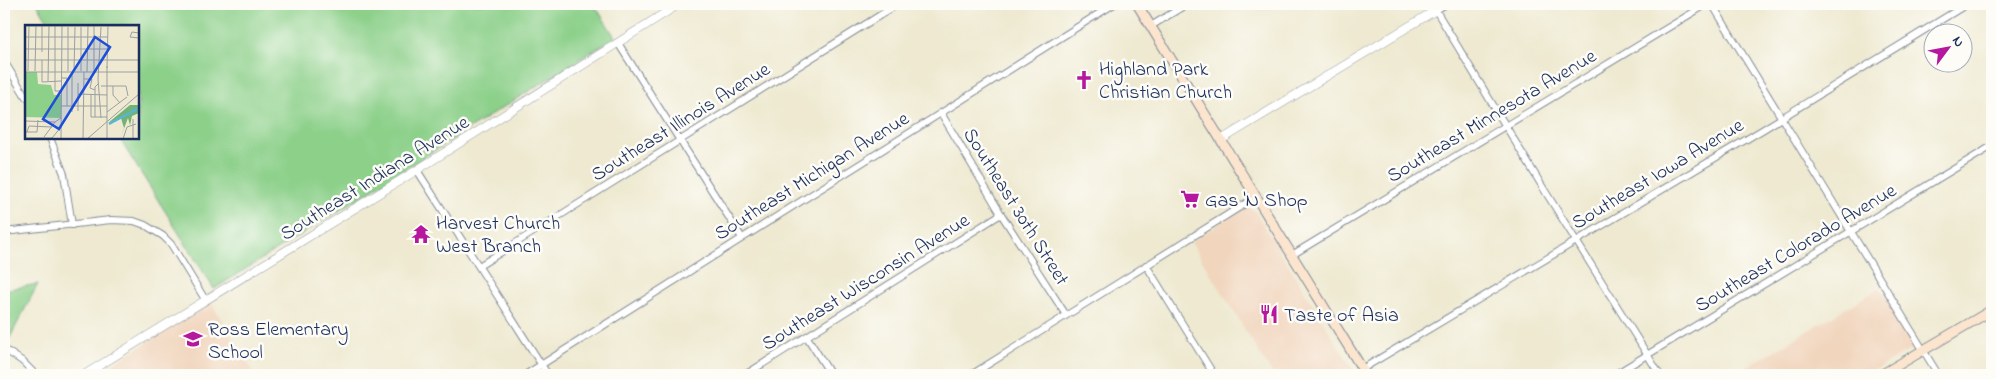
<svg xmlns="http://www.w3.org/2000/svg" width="1996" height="379" font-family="'Indie Flower',sans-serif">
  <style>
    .built { fill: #f1d5bd }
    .green { fill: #8cd08a; stroke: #548074 }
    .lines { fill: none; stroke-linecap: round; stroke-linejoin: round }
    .minor-casing { stroke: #848c97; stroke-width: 8 }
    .tertiary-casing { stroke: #848c97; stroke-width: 9 }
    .secondary-casing { stroke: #848c97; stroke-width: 11 }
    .minor { stroke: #fff; stroke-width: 6 }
    .tertiary { stroke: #fff; stroke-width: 8 }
    .secondary { stroke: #fce5cf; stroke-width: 9 }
    .labels { text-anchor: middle; stroke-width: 5; stroke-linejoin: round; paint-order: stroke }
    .poi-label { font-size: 20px; fill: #1b2f5e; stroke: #fdfcf7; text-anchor: start }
    .street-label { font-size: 20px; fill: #1b2f5e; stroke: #fdfcf7 }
    .inset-river { fill: none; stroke: #57b6d5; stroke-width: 2.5 }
    .inset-road { fill: none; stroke: #9a9fa2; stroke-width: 1 }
    .view { fill: #1d4ed8; fill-opacity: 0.15; stroke: #1d4ed8; stroke-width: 2.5 }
    .inset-edge { fill: none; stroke: #1b2f5e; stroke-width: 2.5 }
  </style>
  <rect width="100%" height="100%" fill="#fdfcf7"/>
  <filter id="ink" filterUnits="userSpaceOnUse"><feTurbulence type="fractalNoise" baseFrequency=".02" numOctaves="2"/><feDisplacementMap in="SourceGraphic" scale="10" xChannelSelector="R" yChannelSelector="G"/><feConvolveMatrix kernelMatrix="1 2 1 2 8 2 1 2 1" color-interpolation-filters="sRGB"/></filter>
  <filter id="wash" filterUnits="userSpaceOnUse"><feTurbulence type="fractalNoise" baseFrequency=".0096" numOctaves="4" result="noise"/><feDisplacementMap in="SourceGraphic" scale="20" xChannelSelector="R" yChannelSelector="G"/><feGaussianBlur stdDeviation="1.12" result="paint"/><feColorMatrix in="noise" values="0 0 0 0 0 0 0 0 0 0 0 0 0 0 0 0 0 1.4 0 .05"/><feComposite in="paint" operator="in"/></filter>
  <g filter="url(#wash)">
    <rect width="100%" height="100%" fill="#eee9d0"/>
    <!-- built -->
    <g class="built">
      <polygon points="1246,207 1255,211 1356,375 1273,375 1191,242"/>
      <polygon points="1880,288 1912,341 1913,347 1908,351 1866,375 1733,375"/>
      <polygon points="211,303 255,375 95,375"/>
    </g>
    <!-- green -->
    <g class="green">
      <polygon points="37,4 594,4 615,37 214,289 119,138 138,138 138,26 51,26"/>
      <polygon points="38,284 6,345 4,344 4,290"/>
    </g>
  </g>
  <g filter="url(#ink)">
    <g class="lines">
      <!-- minor casing -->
      <g class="minor-casing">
        <g id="minor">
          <polyline points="1432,4 1545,191 1660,375"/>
          <polyline points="1712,4 1936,371"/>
          <polyline points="1989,4 1992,10"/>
          <polyline points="1436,10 1446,4"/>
          <polyline points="1151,26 1187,4"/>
          <polyline points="618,43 742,238"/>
          <polyline points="4,61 26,97"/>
          <polyline points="941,113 1001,214 1066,315"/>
          <polyline points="50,138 64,174 72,225"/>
          <polyline points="417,170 548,375"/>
          <polyline points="4,232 111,220 134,221 145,225 163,236 171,244 206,301"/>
          <polyline points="1292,255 1707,4"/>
          <polyline points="1146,265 1214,375"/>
          <polyline points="479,266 898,4"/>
          <polyline points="807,337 831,375"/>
          <polyline points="4,349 22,361 36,375"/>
          <polyline points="1362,369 1762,130 1967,4"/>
          <polyline points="525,375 1114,4"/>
          <polyline points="745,375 1001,214"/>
          <polyline points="971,375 1256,197"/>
          <polyline points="1614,375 1992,146"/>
        </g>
      </g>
      <!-- tertiary casing -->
      <g class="tertiary-casing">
        <g id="tertiary">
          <polyline points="1221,140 1436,10"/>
          <polyline points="84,375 417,170 679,4"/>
        </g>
      </g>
      <!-- secondary casing -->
      <g class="secondary-casing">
        <g id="secondary">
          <polyline points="1137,4 1366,375"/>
          <polyline points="1881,375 1992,310"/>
        </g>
      </g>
      <!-- minor -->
      <use href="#minor" class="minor"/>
      <!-- tertiary -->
      <use href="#tertiary" class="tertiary"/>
      <!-- secondary -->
      <use href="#secondary" class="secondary"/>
    </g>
  </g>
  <!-- icons -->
  <defs>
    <g id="church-bare" transform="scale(1.5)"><path d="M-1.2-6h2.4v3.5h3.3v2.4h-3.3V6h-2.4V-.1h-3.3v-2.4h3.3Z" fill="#b5179e" stroke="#fdfcf7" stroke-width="2.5" paint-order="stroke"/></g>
    <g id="supermarket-bare" transform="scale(1.5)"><path d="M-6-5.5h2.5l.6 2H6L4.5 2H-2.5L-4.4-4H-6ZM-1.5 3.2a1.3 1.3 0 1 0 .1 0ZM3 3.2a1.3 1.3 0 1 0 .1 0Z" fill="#b5179e" stroke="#fdfcf7" stroke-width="2.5" paint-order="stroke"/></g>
    <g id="temple-bare" transform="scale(1.5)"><path d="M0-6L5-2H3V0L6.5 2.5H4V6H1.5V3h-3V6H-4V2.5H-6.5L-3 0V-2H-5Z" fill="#b5179e" stroke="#fdfcf7" stroke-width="2.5" paint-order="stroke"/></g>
    <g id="restaurant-bare" transform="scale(1.5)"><path d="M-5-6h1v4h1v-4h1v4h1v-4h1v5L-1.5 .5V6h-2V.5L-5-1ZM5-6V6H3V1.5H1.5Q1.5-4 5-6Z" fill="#b5179e" stroke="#fdfcf7" stroke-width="2.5" paint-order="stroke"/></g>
    <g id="school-bare" transform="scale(1.5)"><path d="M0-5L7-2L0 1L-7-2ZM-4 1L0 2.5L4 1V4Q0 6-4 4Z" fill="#b5179e" stroke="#fdfcf7" stroke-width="2.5" paint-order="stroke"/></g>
  </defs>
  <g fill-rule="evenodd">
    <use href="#church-bare" x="1084" y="80"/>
    <use href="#supermarket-bare" x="1190" y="199"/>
    <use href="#temple-bare" x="421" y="234"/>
    <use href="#restaurant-bare" x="1269" y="314"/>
    <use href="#school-bare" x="193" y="339"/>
  </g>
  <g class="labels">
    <!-- poi labels -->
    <g class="poi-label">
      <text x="1099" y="75">Highland Park<tspan x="1099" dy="23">Christian Church</tspan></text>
      <text x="1205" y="206">Gas 'N Shop</text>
      <text x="436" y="229">Harvest Church<tspan x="436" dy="23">West Branch</tspan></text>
      <text x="1284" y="321">Taste of Asia</text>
      <text x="208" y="335">Ross Elementary<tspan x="208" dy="23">School</tspan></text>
    </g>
    <!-- street labels -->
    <g class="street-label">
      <text transform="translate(1491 115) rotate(-31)" y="7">Southeast Minnesota Avenue</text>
      <text transform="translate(680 121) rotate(-32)" y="7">Southeast Illinois Avenue</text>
      <text transform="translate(1657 173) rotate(-31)" y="7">Southeast Iowa Avenue</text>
      <text transform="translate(811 175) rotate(-32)" y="7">Southeast Michigan Avenue</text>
      <text transform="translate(374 177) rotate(-32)" y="7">Southeast Indiana Avenue</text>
      <text transform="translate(1017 206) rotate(58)" y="7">Southeast 30th Street</text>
      <text transform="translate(1795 247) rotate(-31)" y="7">Southeast Colorado Avenue</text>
      <text transform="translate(865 281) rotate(-32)" y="7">Southeast Wisconsin Avenue</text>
    </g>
  </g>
  <!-- overview -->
  <g transform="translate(25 25)">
    <rect width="114" height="114" fill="#eee9d0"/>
    <path d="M0 47H12L13 59 26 60 29 70H36V93L0 92Z" fill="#8cd08a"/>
    <path d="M105 80H114V88L107 91 105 100 103 93 95 114 99 103 96 93 83 98Z" fill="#71b276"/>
    <path class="inset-river" d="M84 99 114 83"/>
    <path class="inset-road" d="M30 0V66H36M0 1H114M76 2 73 54 76 93M114 8 107 7 105 12 114 13M0 12H83M0 24H83M17 27V0M0 35H114M17 35V57L36 56M82 43 83 0M3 46 4 0M10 46 11 0M43 46V2M49 46 50 2M56 46V2M0 47H114M47 47V87M62 47 63 1M69 47V1M36 53H42V81M59 54H67L65 63 70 65M23 56 24 0M53 58V86M76 61H101L103 71M88 61V70L95 78M53 69 82 70M66 70V92H82M36 81H82M82 87 102 72M70 92V62L74 58M0 96 30 97 36 93M0 107H12L13 95M2 107 4 101 27 102M19 112 30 97M0 113H27L36 102M36 114 37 0M58 114 59 47M62 114 114 69M82 114V41M98 114 102 102 111 99M108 114V94"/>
    <path class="view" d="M70 12 85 22 34 104 18 94Z"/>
    <rect width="114" height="114" class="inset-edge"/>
  </g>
  <!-- margin -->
  <rect width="1996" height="379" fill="none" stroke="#fdfcf7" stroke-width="20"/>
  <!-- north arrow -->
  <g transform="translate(1948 48) rotate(58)"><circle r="24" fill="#fdfcf7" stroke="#a3aaba"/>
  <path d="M0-4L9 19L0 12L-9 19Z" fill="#b5179e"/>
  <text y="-8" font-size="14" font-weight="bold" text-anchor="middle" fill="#1b2f5e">N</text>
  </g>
</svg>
